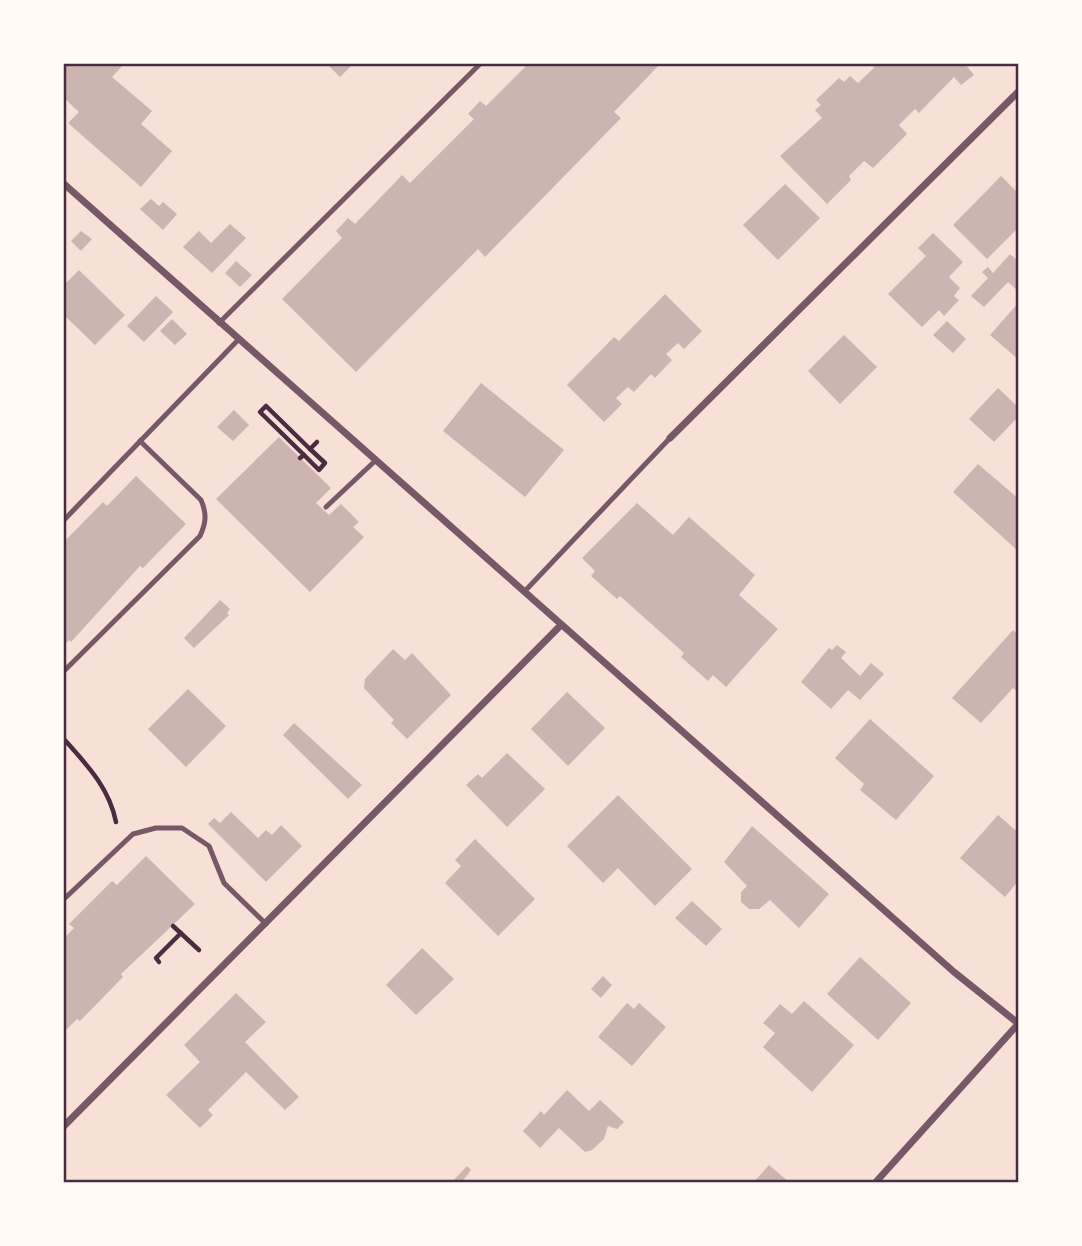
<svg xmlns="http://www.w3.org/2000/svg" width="1082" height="1246" font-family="Signika,sans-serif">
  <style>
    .building { fill: #ccb4b1 }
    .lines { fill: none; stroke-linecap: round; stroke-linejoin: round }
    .path { stroke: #4a2c40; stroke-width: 4.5 }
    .service { stroke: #755966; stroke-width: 5 }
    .minor { stroke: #755966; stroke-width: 7 }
    .neatline { fill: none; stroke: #4a2c40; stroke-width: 2.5 }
  </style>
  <rect width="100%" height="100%" fill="#f7e1d7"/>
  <!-- building -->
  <g class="building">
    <polygon points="63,63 125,63 112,77 152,111 141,124 172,151 141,187 68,123 79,112 63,97"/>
    <polygon points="326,63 354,63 340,77"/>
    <polygon points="529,63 661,63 614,112 621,118 485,257 478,249 356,372 282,299 342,238 336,231 348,218 355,224 402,175 410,183 474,119 468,114 480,101 486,106"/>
    <polygon points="873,63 964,63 974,75 961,85 954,77 919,113 915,109 899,125 907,134 873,168 864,161 849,176 851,180 827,204 780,156 822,118 815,110 821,105 816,100 839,78 844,82 850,76 858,83 874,68"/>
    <polygon points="1001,176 1019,194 1019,227 987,259 953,225"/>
    <polygon points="785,184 820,218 778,260 743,225"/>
    <polygon points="151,199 159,206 163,202 177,214 163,230 140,209"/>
    <polygon points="230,224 246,238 212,273 183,247 199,231 211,243"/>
    <polygon points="81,231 92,239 81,251 71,241"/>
    <polygon points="933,233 963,262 949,277 960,288 954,296 959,300 944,316 939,310 922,327 888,294 926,256 918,248"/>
    <polygon points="1010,254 1019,262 1019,292 1008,282 984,307 971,296 988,278 982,272 988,267 993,273"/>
    <polygon points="236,261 252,275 240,287 225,273"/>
    <polygon points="79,270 125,315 95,345 63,314 63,286"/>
    <polygon points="665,294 702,331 684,349 678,343 666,354 672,360 655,378 651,374 634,392 628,387 616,398 622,404 604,422 567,385 614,337 619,341"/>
    <polygon points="156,296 173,312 144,342 127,326"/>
    <polygon points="1019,302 1019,360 990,335"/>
    <polygon points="172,319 187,334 175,345 160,331"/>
    <polygon points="947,321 966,339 953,353 933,335"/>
    <polygon points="844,335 877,367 840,404 808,371"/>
    <polygon points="481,383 564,450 525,497 443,431"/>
    <polygon points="998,388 1019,408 1019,416 994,442 969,419"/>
    <polygon points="234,410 249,425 233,441 217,427"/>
    <polygon points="279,437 331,488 316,503 329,515 341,504 359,522 353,527 364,537 310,592 216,499"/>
    <polygon points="978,464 1019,499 1018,551 953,492"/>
    <polygon points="136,476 186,524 143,568 140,566 71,642 69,640 63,647 63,543 103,502 107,506"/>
    <polygon points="637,503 673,535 689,517 755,575 739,595 778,629 726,687 713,675 708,681 681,657 684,653 620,596 617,599 591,576 595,571 582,558"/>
    <polygon points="220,600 230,609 227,613 229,615 194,648 184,638"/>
    <polygon points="1013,630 1019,635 1019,693 1013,688 981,723 952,698"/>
    <polygon points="837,645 846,652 841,658 860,676 871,663 884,674 860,700 848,690 831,709 801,682 829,648 832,650"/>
    <polygon points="393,649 405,660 412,653 451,695 407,739 391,723 394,720 364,688 365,679"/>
    <polygon points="188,689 226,726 186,767 148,729"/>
    <polygon points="567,692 605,728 568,766 531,729"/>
    <polygon points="870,719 934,776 896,820 860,790 864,784 835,758"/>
    <polygon points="294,723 362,785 348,799 283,735"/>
    <polygon points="507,753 545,789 507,827 466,785 478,774 482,778"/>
    <polygon points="618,795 692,869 655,906 618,868 603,883 567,846"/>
    <polygon points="231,812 258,838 266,830 272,835 281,825 302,846 266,882 208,824 214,818 220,823"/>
    <polygon points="998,815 1019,833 1019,880 1005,897 960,858"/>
    <polygon points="752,826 829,894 799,928 770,900 759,909 749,909 741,902 741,892 747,886 724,862"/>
    <polygon points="475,839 535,899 498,936 445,883 461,866 455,860"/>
    <polygon points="146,856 195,904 121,974 123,977 80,1021 77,1019 63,1033 63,939 74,928 69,924 112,881 117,885"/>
    <polygon points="692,901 722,929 706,946 675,918"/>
    <polygon points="422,948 454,979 416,1015 386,985"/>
    <polygon points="860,957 911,1003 878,1040 827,994"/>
    <polygon points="603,976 612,985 601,998 591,989"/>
    <polygon points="236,993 266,1022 245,1042 299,1097 285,1110 246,1072 208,1110 213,1115 200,1128 166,1095 200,1062 184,1045"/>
    <polygon points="804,1001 854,1045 812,1092 763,1047 775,1033 763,1023 780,1004 792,1014"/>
    <polygon points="627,1003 634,1009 639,1003 666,1027 632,1066 598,1037"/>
    <polygon points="567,1090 589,1111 600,1100 624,1122 617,1129 608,1126 604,1139 592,1150 585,1152 559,1128 540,1148 523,1131 541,1111 544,1115"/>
    <polygon points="769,1165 790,1183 753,1183"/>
    <polygon points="467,1166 471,1170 461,1183 451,1183"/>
  </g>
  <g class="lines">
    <!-- path -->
    <g class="path">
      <polyline points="304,455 319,470 325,463 310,449"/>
      <polyline points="300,458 304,455 260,412 266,406 310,449 317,442"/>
      <path d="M63 738C86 764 109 787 116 822"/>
      <polyline points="173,926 199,950"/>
      <polyline points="159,962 156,958 181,933"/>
    </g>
    <!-- service -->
    <g class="service">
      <polyline points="219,323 481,63"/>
      <polyline points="326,507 375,461"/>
      <polyline points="63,521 239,339"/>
      <polyline points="524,592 670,438"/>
      <path d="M63 672 200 536C206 523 207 514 201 500L140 441"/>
      <polyline points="63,900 133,834 156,828 182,828 209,846 224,883 266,924"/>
    </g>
    <!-- minor -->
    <g class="minor">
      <polyline points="63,183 954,972 1019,1024"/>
      <polyline points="670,438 1019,91"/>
      <polyline points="63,1127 561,625"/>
      <polyline points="875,1183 1019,1023"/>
    </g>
  </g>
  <!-- border -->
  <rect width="1082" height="1246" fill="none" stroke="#fffaf5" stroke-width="130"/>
  <rect x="65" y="65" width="952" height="1116" class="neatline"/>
</svg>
